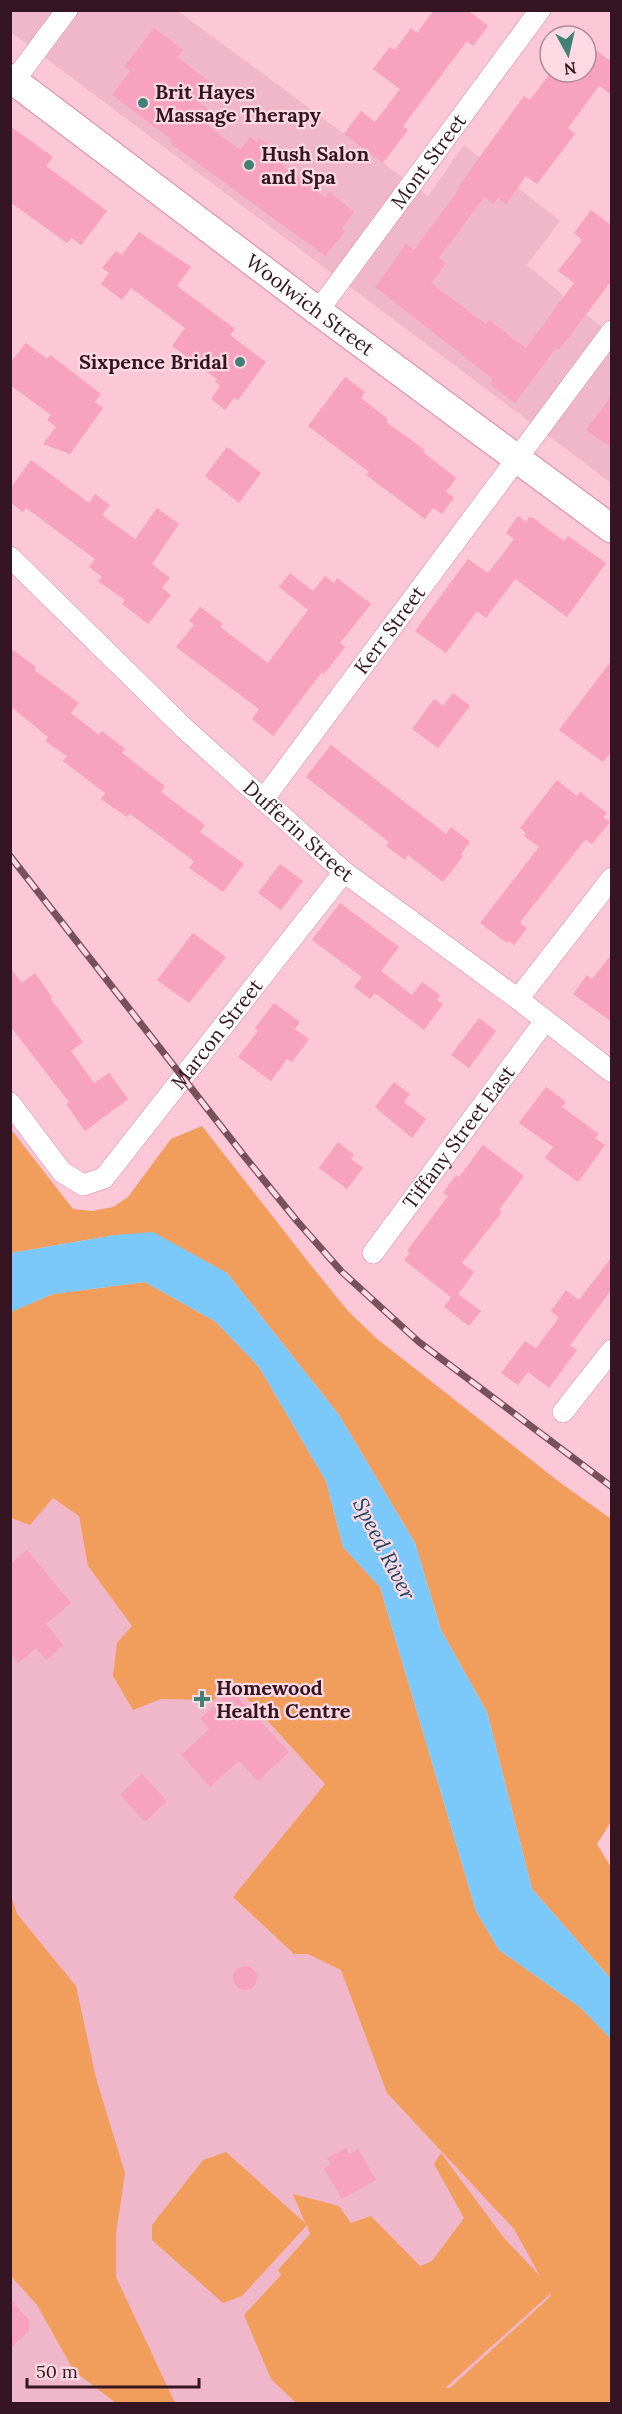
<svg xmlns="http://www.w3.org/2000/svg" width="622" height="2414" font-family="Lora,serif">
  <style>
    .built { fill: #efb7c9 }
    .green { fill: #f19e5d; fill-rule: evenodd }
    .water { fill: #7bc9fa }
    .building { fill: #f7a2bf }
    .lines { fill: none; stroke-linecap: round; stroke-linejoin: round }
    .minor-casing { stroke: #d886a2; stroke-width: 22 }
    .secondary-casing { stroke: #d886a2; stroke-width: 30 }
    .minor { stroke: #fff; stroke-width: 21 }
    .secondary { stroke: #fff; stroke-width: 28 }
    .rail-casing { stroke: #78515e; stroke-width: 7 }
    .rail { stroke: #fedae4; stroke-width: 4.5; stroke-dasharray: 14; stroke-linecap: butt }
    .poi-dot { fill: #408374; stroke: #fedae4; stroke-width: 2 }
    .labels { text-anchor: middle; stroke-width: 4.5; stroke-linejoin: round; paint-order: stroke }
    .poi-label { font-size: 20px; font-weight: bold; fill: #351521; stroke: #fedae4; text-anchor: start }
    .street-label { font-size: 20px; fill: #351521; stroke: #fedae4 }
    .water-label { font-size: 21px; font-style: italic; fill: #1a455f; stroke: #fedae4 }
  </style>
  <rect width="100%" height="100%" fill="#fcc7d7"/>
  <!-- built -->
  <g class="built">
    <polygon points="10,11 178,11 428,196 464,145 560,221 527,265 611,335 611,483 11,32"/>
    <polygon points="144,1295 611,2403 11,2404 11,1322"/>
  </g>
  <!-- green -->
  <g class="green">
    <polygon points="202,1126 309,1263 348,1311 376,1338 558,1481 611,1519 612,1820 597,1844 611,1867 611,1979 532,1889 487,1712 441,1630 415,1543 339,1415 227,1273 115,1235 11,1253 10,1128 73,1209 92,1211 113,1207 128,1197 171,1139"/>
    <path d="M145 1282 216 1322 259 1367 326 1481 343 1547 380 1587 476 1911 499 1950 581 2008 611 2039V2403H296L271 2379 244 2315 281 2275 278 2270 310 2234 307 2225 242 2296 223 2303 152 2240V2225L203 2160 226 2152 305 2223 293 2194 339 2206 351 2223 371 2216 420 2266 432 2261 464 2218 434 2164 441 2153 504 2238 540 2276 514 2229 387 2093 341 1970 308 1954H294L233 1897 325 1784 233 1683 214 1700 161 1699 133 1710 113 1676 117 1643 132 1626 88 1566 79 1516 53 1498 30 1525 11 1518 10 1312 53 1294ZM550 2294 551 2296 450 2388H445Z"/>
    <polygon points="11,1895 17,1914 76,1986 96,2078 125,2173 116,2234 116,2277 175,2403 116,2403 74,2371 37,2305 11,2276"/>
  </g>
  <!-- water -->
  <polygon class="water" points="153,1232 227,1273 339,1415 415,1543 441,1630 487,1712 532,1889 611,1979 611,2039 581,2008 499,1950 476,1911 380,1587 343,1547 326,1481 259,1367 216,1322 145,1282 53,1294 11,1312 11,1253 115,1235"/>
  <!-- building -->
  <g class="building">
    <polygon points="434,10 468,10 488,26 473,46 467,41 403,126 408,130 383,163 344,134 361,111 375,122 400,89 373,69 390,47 395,50 411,28 417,33"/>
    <polygon points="154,28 183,50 177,57 211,83 197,101 215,115 207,125 240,150 250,137 257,142 259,138 279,153 274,159 325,197 329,192 354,212 342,228 345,231 325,256 170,143 172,140 112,95 130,71 124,67"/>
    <polygon points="586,43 612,62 612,95 599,86 568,128 575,134 537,184 526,176 506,204 498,198 493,204 484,197 439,258 446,263 431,283 486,324 489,320 526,348 574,283 558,271 582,240 574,233 591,210 612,226 612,280 559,350 556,348 515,403 490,384 493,379 375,287 406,244 414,250 460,188 458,187 524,96 530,100 551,72 586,72"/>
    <polygon points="10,126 53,157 46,166 107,211 81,245 71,238 67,243 10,202"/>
    <polygon points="139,232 191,267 177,286 235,329 230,335 266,362 238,400 234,398 225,410 211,399 220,386 215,382 217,379 172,346 185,328 131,288 122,300 101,284 109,273 102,268 116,251 122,255"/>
    <polygon points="26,343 47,359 50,355 101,394 95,402 103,408 70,454 43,444 56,427 47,420 51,415 10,385 10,363"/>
    <polygon points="345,377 365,392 361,398 388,419 386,422 425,450 423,452 456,478 446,492 454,498 442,514 433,508 425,519 366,475 369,472 308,426"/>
    <polygon points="612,395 612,448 586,430"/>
    <polygon points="227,447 261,473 239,503 205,476"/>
    <polygon points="31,460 89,503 95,494 110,505 102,515 135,539 157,508 179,524 152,564 170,578 162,588 171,595 148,624 122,604 125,600 98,581 102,577 89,567 95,559 26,508 23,512 10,502 10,489"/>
    <polygon points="518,516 526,522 529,517 533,518 564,541 568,536 606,563 567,617 515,579 486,618 477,611 446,653 415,631 468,559 488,573 514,539 506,533"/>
    <polygon points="290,573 313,591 325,576 334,583 337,578 371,604 340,643 345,647 324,674 322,672 273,736 252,719 259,709 176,647 194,625 189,621 200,607 223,624 220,627 268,663 308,610 279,587"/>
    <polygon points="10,648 36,667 34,670 79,703 71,713 99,735 102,731 125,749 122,753 165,786 161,792 205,825 200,832 244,864 223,892 189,868 194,861 130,814 127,817 101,799 105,793 63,761 67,756 45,741 48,737 10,706"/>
    <polygon points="612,660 612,751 603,762 559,730"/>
    <polygon points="453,693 470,706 438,748 412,729 434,699 443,706"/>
    <polygon points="331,745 446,834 451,827 470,842 461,854 463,856 443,882 408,855 405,860 386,846 389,842 306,777"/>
    <polygon points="557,780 577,796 580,792 607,813 603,817 610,822 592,844 586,840 583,842 521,921 521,924 527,928 514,945 509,941 507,943 480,923 539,847 524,836 526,833 520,828"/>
    <polygon points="280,864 303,881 281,910 258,893"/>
    <polygon points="340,903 399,947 381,971 412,995 422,982 440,995 437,1000 443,1004 424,1030 375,993 370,999 354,987 362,977 312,940"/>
    <polygon points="193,933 226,957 189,1003 157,980"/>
    <polygon points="612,954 612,1022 573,994 587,975 592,979"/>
    <polygon points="10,968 22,983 35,973 52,997 50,998 83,1042 71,1051 94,1083 109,1073 128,1099 85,1131 66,1104 69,1102 10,1026"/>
    <polygon points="274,1003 300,1022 295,1029 309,1039 292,1062 287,1059 271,1081 238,1057 258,1031 255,1028"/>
    <polygon points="479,1018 496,1031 469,1068 451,1055"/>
    <polygon points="394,1082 410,1094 404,1102 426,1119 412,1138 375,1107"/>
    <polygon points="546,1087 566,1102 562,1107 599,1134 595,1138 605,1145 578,1182 545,1158 553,1147 519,1123"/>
    <polygon points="338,1142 354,1155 351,1159 363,1168 347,1189 319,1168"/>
    <polygon points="483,1145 524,1176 499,1210 502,1212 462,1263 474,1272 458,1294 481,1311 469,1326 444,1307 451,1297 404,1260 410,1253 407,1251 448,1196 443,1193 456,1175 459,1177"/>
    <polygon points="612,1257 612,1289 570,1345 577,1350 549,1388 528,1372 518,1385 501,1373 525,1341 536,1348 559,1318 551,1311 566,1290 579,1300"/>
    <polygon points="27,1550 71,1603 46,1624 63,1645 46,1660 36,1648 19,1663 10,1653 10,1564"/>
    <polygon points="231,1690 289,1752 258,1781 239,1761 210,1787 181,1755 209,1729 200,1719"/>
    <polygon points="142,1774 167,1801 145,1822 120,1795"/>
    <circle cx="245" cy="1978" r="12"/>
    <polygon points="346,2148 349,2154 358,2149 376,2180 342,2199 324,2168 331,2165 327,2158"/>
    <polygon points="10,2299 29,2320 29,2331 10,2348"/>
  </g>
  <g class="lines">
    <!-- minor casing -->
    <g class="minor-casing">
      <g id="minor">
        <polyline points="14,81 67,10"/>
        <path id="s1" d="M318 311 540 10"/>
        <path id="s2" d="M10 557 184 728 344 872 518 999 612 1072"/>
        <path id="s3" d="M263 800 612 331"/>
        <polyline points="518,999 612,878"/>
        <path id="s4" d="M10 1103 62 1172 83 1185 104 1178 344 872"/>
        <path id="s5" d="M373 1253 545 1021"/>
        <polyline points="563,1412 612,1350"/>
      </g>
    </g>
    <!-- secondary casing -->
    <g class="secondary-casing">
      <g id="secondary">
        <path id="s6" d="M10 78 315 309 612 529"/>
      </g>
    </g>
    <!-- minor -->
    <use href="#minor" class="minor"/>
    <!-- secondary -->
    <use href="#secondary" class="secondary"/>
    <!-- rail casing -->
    <g class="rail-casing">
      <polyline id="rail" points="10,856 245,1157 297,1221 342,1272 419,1342 612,1487"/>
    </g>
    <!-- rail -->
    <use href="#rail" class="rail"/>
  </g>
  <!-- markers -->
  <g class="poi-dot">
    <circle cx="143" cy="103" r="6"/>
    <circle cx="249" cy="165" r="6"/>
    <circle cx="240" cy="362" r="6"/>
    <path d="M199 1690h6v6h6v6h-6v6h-6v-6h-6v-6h6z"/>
  </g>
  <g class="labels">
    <!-- poi labels -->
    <g class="poi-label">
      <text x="155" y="99">Brit Hayes<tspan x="155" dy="23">Massage Therapy</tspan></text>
      <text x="261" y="161">Hush Salon<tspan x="261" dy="23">and Spa</tspan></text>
      <text x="228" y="369" text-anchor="end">Sixpence Bridal</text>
      <text x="216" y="1695">Homewood<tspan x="216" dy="23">Health Centre</tspan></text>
    </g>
    <!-- street labels -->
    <g class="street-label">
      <text dy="7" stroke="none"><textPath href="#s1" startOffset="186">Mont Street</textPath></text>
      <text dy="7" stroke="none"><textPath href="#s6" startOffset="376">Woolwich Street</textPath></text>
      <text dy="7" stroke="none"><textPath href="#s3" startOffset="212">Kerr Street</textPath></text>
      <text dy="7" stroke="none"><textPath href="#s2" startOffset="398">Dufferin Street</textPath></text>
      <text dy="7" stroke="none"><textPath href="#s4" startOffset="316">Marcon Street</textPath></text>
      <text dy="7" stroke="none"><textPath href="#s5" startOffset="144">Tiffany Street East</textPath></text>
    </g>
    <!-- water labels -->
    <g class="water-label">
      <text transform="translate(384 1549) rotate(63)" y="7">Speed River</text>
    </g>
  </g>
  <!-- border -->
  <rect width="622" height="2414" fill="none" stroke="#351521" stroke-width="24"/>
  <!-- north arrow -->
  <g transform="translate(568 54) rotate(172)"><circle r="28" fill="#fedae4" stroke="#ae8b96" stroke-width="1.5"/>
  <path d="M0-4.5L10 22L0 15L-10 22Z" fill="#408374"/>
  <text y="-9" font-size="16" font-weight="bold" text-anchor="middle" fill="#351521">N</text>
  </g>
  <!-- scale -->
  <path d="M27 2378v9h172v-9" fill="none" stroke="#351521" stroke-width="3"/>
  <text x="36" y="2378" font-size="18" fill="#351521" stroke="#fedae4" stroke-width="4.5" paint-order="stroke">50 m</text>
</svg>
